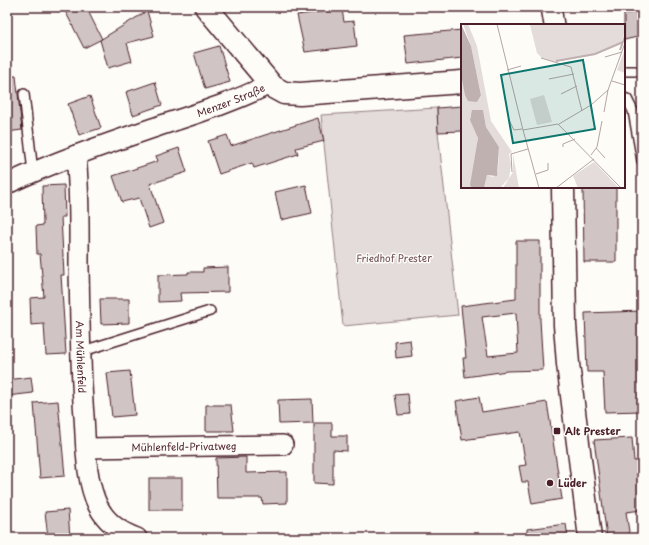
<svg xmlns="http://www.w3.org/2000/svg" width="649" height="545" font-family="'Playpen Sans',sans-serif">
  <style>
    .green { fill: #e3dcda; stroke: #967e82 }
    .building { fill: #d0c5c4; stroke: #4a1f2b; fill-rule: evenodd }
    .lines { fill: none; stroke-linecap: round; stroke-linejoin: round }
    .service-casing { stroke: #4a1f2b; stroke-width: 12 }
    .minor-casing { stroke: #4a1f2b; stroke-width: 22 }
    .secondary-casing { stroke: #4a1f2b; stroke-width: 25 }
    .path { stroke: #4a1f2b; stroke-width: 2.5; stroke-dasharray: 3 3; stroke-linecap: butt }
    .service { stroke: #fdfcf7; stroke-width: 9 }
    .minor { stroke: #fdfcf7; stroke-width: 19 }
    .secondary { stroke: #fdfcf7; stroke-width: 22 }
    .poi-dot { fill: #4a1f2b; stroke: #fdfcf7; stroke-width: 1.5 }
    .labels { text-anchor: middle; stroke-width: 3; stroke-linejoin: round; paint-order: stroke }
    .street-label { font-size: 10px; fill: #4a1f2b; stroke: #fdfcf7 }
    .park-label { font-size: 10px; fill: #704e57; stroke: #fdfcf7 }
    .poi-label { font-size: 10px; font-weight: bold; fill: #4a1f2b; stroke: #fdfcf7; text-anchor: start }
    .inset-river { fill: none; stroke: #c0b1b1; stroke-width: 2 }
    .inset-road { fill: none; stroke: #b5a4a5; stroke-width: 1 }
    .view { fill: #0f766e; fill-opacity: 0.15; stroke: #0f766e; stroke-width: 2 }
    .inset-edge { fill: none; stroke: #4a1f2b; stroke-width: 2 }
  </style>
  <rect width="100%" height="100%" fill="#fdfcf7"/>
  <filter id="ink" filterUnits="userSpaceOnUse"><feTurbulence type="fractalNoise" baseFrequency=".025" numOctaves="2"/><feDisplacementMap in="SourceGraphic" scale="8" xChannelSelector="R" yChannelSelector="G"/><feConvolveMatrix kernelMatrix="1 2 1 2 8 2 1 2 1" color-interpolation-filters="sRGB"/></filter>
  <g filter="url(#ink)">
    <!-- green -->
    <polygon class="green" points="437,108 438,132 458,315 343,326 321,115"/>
    <!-- building -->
    <g class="building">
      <polygon points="63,7 86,7 102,39 84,48"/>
      <polygon points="342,9 344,22 354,21 357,46 305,52 297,15"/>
      <polygon points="147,11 154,36 127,43 132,61 108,68 100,40"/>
      <polygon points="640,11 642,36 624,40 624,14"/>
      <polygon points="462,30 462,58 408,64 404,35"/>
      <polygon points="219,46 230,82 205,89 194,53"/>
      <polygon points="7,76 16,76 22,130 7,132"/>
      <polygon points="155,82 162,105 133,115 126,92"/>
      <polygon points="90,96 101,128 79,135 68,104"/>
      <polygon points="462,106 462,131 438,132 437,108"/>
      <polygon points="318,118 324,141 296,148 298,154 254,168 252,163 219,174 208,141 227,135 231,146"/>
      <polygon points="179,148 187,172 150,184 163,223 149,228 139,198 122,202 113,176 158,161 156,156"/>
      <polygon points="64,185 65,217 61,217 64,275 61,275 66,354 46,355 44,324 31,325 30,298 44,297 40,254 37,254 36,226 43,225 42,186"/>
      <polygon points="306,185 312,213 281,220 275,192"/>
      <polygon points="583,187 616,187 616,262 584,262"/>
      <path d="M516 241H540V320L543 370 507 371 465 377 463 358H466L461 306 516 299ZM516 313 518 353 488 356 482 317Z"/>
      <polygon points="228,267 228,292 180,293 181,301 158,302 158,275 188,274 188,272 203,272 203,268"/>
      <polygon points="100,299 129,299 129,323 101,324"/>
      <polygon points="642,311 642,411 605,412 603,372 587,372 585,313"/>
      <polygon points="410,340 412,356 396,358 395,342"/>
      <polygon points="130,371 135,415 112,417 107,373"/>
      <polygon points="31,377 33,393 7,396 7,380"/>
      <polygon points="408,394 410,414 398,415 395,395"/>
      <polygon points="479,397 482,412 547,402 562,499 532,504 528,482 522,482 519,466 526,465 520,432 462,440 456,401"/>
      <polygon points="312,399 313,423 279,424 278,400"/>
      <polygon points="58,401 65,476 40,478 34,403"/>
      <polygon points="206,405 231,405 234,431 206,431"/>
      <polygon points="314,423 332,423 332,436 347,436 347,451 333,450 333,484 314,483"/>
      <polygon points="632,438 634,461 642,460 642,510 626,512 630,538 607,538 594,440"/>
      <polygon points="246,457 246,473 287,472 287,503 263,504 262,498 217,498 216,458"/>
      <rect x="149" y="478" width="33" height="32"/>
      <polygon points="68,510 70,538 48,538 45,512"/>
      <polygon points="566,524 568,538 527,538 527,529"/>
    </g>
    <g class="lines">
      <!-- service casing -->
      <g class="service-casing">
        <g id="service">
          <polyline points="624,71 635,71"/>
          <polyline points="24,94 33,172"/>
          <polyline points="624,98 627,99 633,111 642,161"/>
          <polyline points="80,352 210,311"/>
        </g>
      </g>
      <!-- minor casing -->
      <g class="minor-casing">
        <g id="minor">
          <polyline points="551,7 554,25"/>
          <path id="s1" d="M76 155C80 192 79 230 79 267 80 317 80 367 84 416 86 445 85 479 98 506 106 522 120 532 137 538"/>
          <path id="s2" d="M7 184C54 162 103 145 153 128 192 115 232 103 270 84"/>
          <path id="s3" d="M86 448 283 445"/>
        </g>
      </g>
      <!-- secondary casing -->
      <g class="secondary-casing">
        <g id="secondary">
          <polyline points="206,7 273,87 284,93 300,94 462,82"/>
          <polyline points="563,187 565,325 568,364 590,538"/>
        </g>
      </g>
      <!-- path -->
      <g class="path">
        <polyline points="619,10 621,7"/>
        <polyline points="640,44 642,43"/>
      </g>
      <!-- service -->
      <use href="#service" class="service"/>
      <!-- minor -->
      <use href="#minor" class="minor"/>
      <!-- secondary -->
      <use href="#secondary" class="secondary"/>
    </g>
  </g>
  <!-- markers -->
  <g class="poi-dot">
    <rect x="553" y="427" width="8" height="8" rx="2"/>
    <circle cx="550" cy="483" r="4"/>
  </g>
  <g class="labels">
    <!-- street labels -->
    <g class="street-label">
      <text dy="4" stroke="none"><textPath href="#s2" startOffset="239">Menzer Straße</textPath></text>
      <text dy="4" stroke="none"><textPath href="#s1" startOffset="202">Am Mühlenfeld</textPath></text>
      <text dy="4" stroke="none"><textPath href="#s3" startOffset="98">Mühlenfeld-Privatweg</textPath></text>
    </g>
    <!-- park labels -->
    <g class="park-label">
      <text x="394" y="262">Friedhof Prester</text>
    </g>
    <!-- poi labels -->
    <g class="poi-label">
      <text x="565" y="435">Alt Prester</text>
      <text x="558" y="487">Lüder</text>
    </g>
  </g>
  <!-- overview -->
  <g transform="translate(461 24)">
    <rect width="164" height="164" fill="#fdfcf7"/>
    <path d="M2 0H7L16 22 30 97 51 128 48 130 50 141 48 154 39 164H23L26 151 32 153 37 147 38 123 25 103 22 86 11 90 9 93 17 113 16 123 11 164H0V50L16 78 20 70 10 22ZM75 0H164V7L160 20 134 31 94 38 81 34 76 29 69 1ZM164 25V49L156 46ZM83 71 91 98 76 101 69 75ZM52 130 58 164H42L52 148ZM133 138 158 164H117L112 152Z" fill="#e3dcda"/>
    <path d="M0 0 10 22 20 71 16 78 7 77 4 71 0 50ZM11 86H22L25 103 38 123 36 152 26 151 23 164H11L9 161 17 114 9 96Z" fill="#c0b1b1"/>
    <path class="inset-river" d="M159 26 164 12M95 37 134 30 162 18"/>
    <path class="inset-road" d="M36 0 62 106 97 100 160 164M144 33 161 28M80 34 110 43 121 87M46 46 60 42M88 55 113 50M151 57 164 61M100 70 116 62M143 88 147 66M48 96 53 106 61 105M98 100 130 81 147 66 164 19M62 106 78 164M102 123V120L114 115M135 124 144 134M130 131 136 123 141 97M51 148 50 130 67 125M75 150 87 146V139M95 164 133 135"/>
    <path class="view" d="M122 36 134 105 52 119 40 51Z"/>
    <rect width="164" height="164" class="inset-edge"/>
  </g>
  <!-- margin -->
  <rect width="649" height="545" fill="none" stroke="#fdfcf7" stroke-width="24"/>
  <rect x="12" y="12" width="625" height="521" fill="none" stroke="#4a1f2b" stroke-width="1.5" filter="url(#ink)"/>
</svg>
